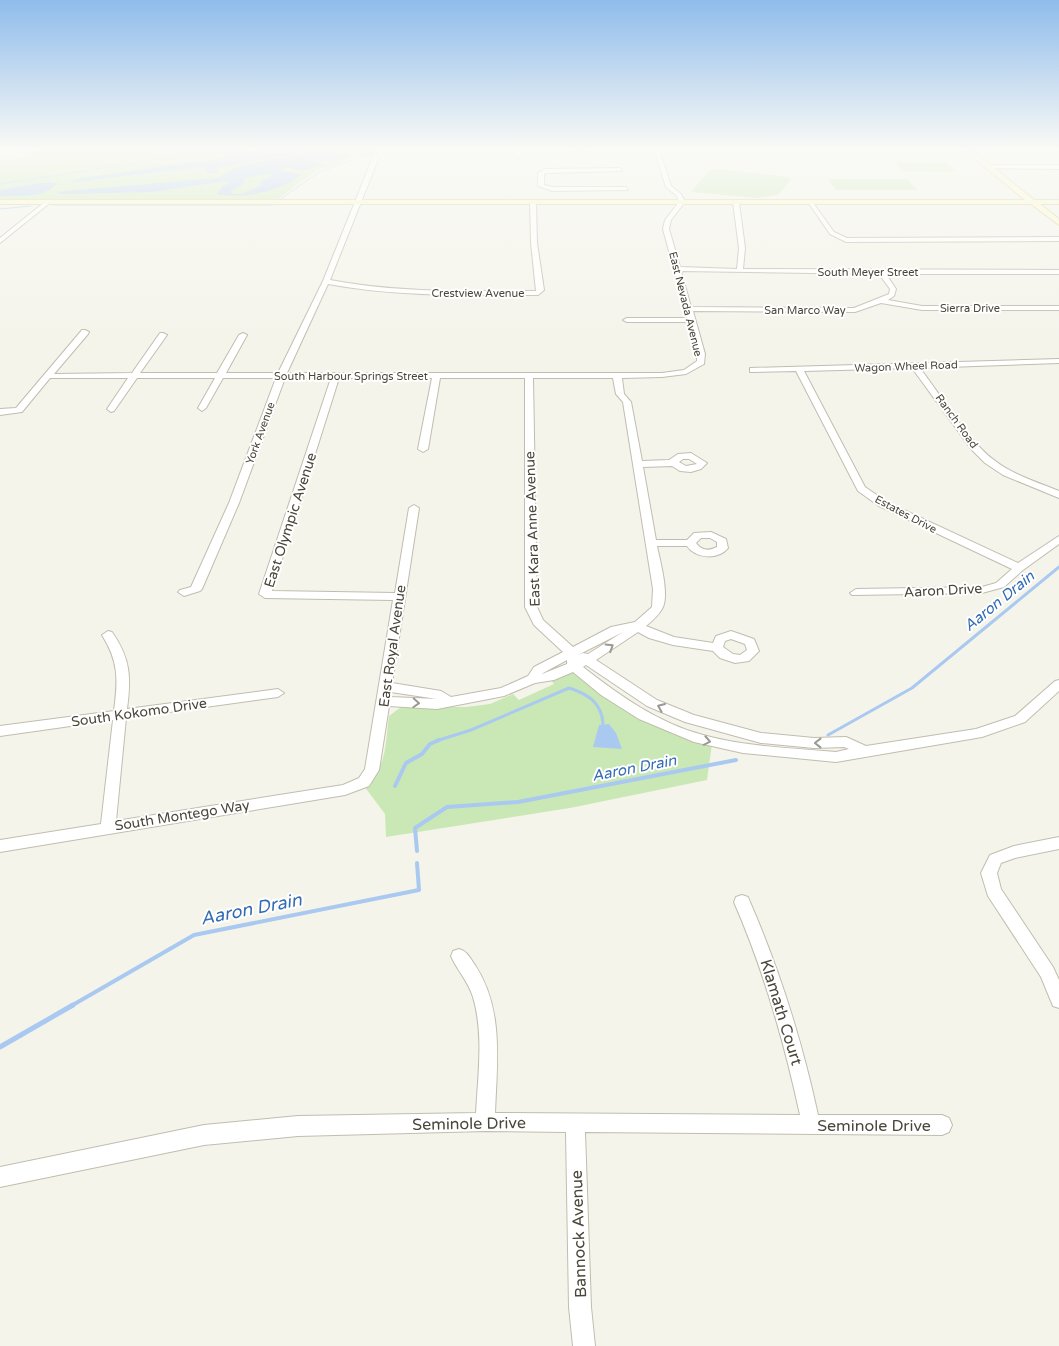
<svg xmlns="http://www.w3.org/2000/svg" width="1059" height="1346" font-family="'Varela Round',sans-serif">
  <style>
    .green { fill: #cae8b5 }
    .water { fill: #aac9f0; fill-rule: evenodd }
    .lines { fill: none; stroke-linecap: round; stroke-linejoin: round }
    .stream-far3 { stroke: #aac9f0; stroke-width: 1 }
    .stream-far2 { stroke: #aac9f0; stroke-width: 3 }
    .stream-far1 { stroke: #aac9f0; stroke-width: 4 }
    .stream { stroke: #aac9f0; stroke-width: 5 }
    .street-casing { stroke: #c1bdae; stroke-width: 2 }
    .secondary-casing { stroke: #d4cd9c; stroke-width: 2 }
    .street { fill: #fff; fill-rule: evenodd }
    .secondary { fill: #fef9cd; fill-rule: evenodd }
    .oneway { stroke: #9b9992 }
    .labels { text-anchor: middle; stroke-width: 4; stroke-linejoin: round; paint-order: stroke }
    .far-street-label { font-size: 11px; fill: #4a4639; stroke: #fff }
    .street-label { font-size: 14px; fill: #4a4639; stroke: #fff }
    .water-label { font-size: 15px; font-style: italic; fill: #336bb5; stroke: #fff }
    .near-street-label { font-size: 16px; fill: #4a4639; stroke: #fff }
    .near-water-label { font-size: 18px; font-style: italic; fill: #336bb5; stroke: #fff }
  </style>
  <rect width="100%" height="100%" fill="#f5f4eb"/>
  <!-- green -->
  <g class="green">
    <polygon points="36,149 380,149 378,155 366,158 358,156 316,171 277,200 0,200 0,159 22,159"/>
    <polygon points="894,162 945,162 956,172 903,171"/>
    <polygon points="718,169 789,177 791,180 778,195 757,198 691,192 709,171"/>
    <polygon points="828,179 907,179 918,190 836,190"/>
    <path d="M567 671 582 674 605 694 712 744 707 780 570 808 386 837 385 814 364 786C388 767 385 743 389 716L401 707H466L490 704 513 694 519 700 554 684 549 678Z"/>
  </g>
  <!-- water -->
  <g class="water">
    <polygon points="269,149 293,149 278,154 306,150 303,149 322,149 220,167 217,168 217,173 207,173 206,168 201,167 66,183 83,178 200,161 206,162 226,157 224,155 245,150 253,151 235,156"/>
    <path d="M330 149H367L333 161 325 160 317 161 323 165 302 171 285 167 280 171 301 174C283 192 241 199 217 194L223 186 228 184 229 182 226 181 152 192 62 194 56 192 218 178 234 168 257 162ZM268 174 273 175 259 182 263 185 242 194H232L231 191 243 184 244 178Z"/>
    <path d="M40 183H58C41 199 24 195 0 196V190Z"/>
    <polygon points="609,724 616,733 622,749 593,747 599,725"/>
  </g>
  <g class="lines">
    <!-- stream-far3 -->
    <g class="stream-far3">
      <polyline points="0,184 225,149"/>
      <polyline points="281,199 319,172 382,149"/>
      <polyline points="53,205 272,205"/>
      <polyline points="0,209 31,206"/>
    </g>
    <!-- stream-far2 -->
    <g class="stream-far2">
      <polyline points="828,735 912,688 1059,567"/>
      <path d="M436 741 471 730 569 688C588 694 602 703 603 724"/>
    </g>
    <!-- stream-far1 -->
    <g class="stream-far1">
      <polyline points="395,786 406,763 422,754 430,744 439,740"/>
      <polyline points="417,851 415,828 447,807 518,802 736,760"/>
      <polyline points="71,1006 194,935 419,890 417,863"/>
    </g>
    <!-- stream -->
    <polyline class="stream" points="0,1047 73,1005"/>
    <!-- street casing -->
    <g class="street-casing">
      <g id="street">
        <polygon points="517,149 522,149 518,158 515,156"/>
        <path d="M659 149 671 186 681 194 685 202 671 220 669 229 680 267 737 269 739 248 733 202 736 200 739 202 745 248 743 269 1059 270V274H886L896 289 894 296 888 300 922 306H1059V310H922L881 303 855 312 693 311 705 354 704 364 686 374 662 377 622 378 624 394 631 402 642 461 669 460 678 454 691 453 707 463 701 469 691 472 680 471 672 466 643 467 656 540H687L694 533 711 532 726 539 728 548C718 560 696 559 687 546H657C660 561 670 596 662 609 658 616 652 621 646 626L674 637 713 643 716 636 731 631 754 639 759 651 749 661 735 663 720 658 713 651 673 645 649 638 638 632 596 660 657 700 694 715 761 733 814 738 846 737 866 746 976 729 1015 716 1055 681 1059 680V691L1025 722 982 737 836 762 743 753 694 742 639 719 601 695 573 672 554 680 535 683 504 696 437 709 389 706 379 770 369 786 345 795 0 852V840L101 824 113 720 0 736V726L114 711C118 680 119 662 102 635L108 631 112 632C131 659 131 678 127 709L278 689 284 693 278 697 126 718 116 821 343 785 359 778 365 769 393 600 265 598 259 594 331 378H285L239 503 202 589 200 591 184 596 178 592 180 590 191 587 229 503 276 378H223L206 408 202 411 198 408 215 378H137L114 411 111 412 107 409 128 378H50L22 412 0 415V409L16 408 82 330H85L89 332 88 334 54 374 132 373 160 333H163L167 335 140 373H217L239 335 243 333 247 335 226 373H278L323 281 373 157 376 155 379 157 330 280C398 293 467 291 536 291L531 243 530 202 533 200 536 202 537 243 544 290 538 295C468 295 397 297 328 284L287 373H662L684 370 697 361V354L688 322H627L623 320 627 318H687L663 229 665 220 679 202 677 196 666 187 655 153 573 151ZM681 271 879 274 890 289 889 294 854 308 691 307ZM339 378H432L418 449 423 452 428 449 440 378H525V607L534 625 563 652 534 667 528 676 501 688 451 697 441 691 392 683 419 508 414 505 409 508 395 593 272 591ZM533 378H613L616 394 623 402 653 589 652 607 635 622 611 627 573 647 543 620 537 607ZM683 459H689L697 464 686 466 679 462ZM701 538H710L717 542V547C709 551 702 551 696 543ZM623 632 588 654 583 653 578 655ZM731 639 745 644 747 650 740 655 733 654 723 647 725 641ZM567 660V664L542 674 543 673ZM586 665 647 706 685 722 761 743 814 748 844 747 849 749 836 752C792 748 746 747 703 735 658 723 619 695 583 667ZM391 692 437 699H438L390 697Z"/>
        <polygon points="1022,149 1027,149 1027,150 1025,151"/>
        <polygon points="988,165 1059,165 1059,169 986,168"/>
        <polygon points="620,168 622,171 546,173 544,174 544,185 553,187 626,187 628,190 553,191 538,186 538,173 545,169"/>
        <polygon points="811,200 834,232 847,238 1059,237 1059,241 846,242 830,234 808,202"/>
        <polygon points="46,201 51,202 0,243 0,238"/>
        <path d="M1059 359V363L920 368C939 393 970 443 994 460 1013 475 1037 482 1059 491V498L1003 475 985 463 971 449 912 368 804 371 865 487 887 502 1018 563 1059 536V544L1023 570 1004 587 982 593 852 595 850 593 856 589 982 587 996 583 1012 569 879 506 858 491 796 371 753 372H750V368Z"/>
        <polygon points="1059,837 1059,849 1015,858 1001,863 997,873 1001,889 1053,967 1059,980 1059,1008 1053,1006 1041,977 988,896 981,873 990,855 1014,846"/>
        <path d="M742 895 748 897 750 902C780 971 802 1041 818 1115H942L949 1118 952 1125 949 1132 942 1135 585 1132 591 1307 595 1346H573L569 1307 566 1132 485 1131 298 1136 204 1145 0 1187V1167L204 1125 298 1116 476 1113C478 1075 484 1034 473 997 468 981 457 970 451 956L453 951 459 949C467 951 470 958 475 965 504 1009 497 1062 495 1113L800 1115C784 1041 764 971 734 902L736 897Z"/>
      </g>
    </g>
    <!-- secondary casing -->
    <g class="secondary-casing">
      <polygon id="secondary" points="963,149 971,149 1034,200 1059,200 1059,204 1040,204 1059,219 1059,225 1031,204 0,204 0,200 1025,200"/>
    </g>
    <!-- street -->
    <use href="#street" class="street"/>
    <!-- secondary -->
    <use href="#secondary" class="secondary"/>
  </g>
  <!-- one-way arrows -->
  <defs><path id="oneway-chevron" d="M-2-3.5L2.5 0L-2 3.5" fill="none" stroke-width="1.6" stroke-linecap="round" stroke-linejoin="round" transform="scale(1.25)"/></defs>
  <g class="oneway">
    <use href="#oneway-chevron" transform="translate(610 647) rotate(-32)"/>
    <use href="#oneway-chevron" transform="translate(416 703) rotate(3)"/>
    <use href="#oneway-chevron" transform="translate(661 707) rotate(-157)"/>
    <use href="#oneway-chevron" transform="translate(707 741) rotate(11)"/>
    <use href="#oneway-chevron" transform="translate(818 743) rotate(180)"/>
  </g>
  <!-- sky -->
  <linearGradient id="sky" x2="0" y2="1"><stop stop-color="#8fbceb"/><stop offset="0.44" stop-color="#fafaf6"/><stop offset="1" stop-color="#fafaf6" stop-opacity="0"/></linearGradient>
  <rect width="1059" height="338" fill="url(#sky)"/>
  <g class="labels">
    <!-- far-street labels -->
    <g class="far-street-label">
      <text x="868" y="276">South Meyer Street</text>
      <text x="478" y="297">Crestview Avenue</text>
      <text transform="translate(686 304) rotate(76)" y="4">East Nevada Avenue</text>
      <text x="970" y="312">Sierra Drive</text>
      <text x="805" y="314">San Marco Way</text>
      <text transform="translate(906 366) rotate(-2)" y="4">Wagon Wheel Road</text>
      <text x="351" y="380">South Harbour Springs Street</text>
      <text transform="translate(957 421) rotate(54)" y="4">Ranch Road</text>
      <text transform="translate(260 433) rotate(-70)" y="4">York Avenue</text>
      <text transform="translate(906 514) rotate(28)" y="4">Estates Drive</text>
    </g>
    <!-- street labels -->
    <g class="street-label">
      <text transform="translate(290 520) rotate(-72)" y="5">East Olympic Avenue</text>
      <text transform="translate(532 529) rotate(-92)" y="5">East Kara Anne Avenue</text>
      <text transform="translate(943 590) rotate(-3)" y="5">Aaron Drive</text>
      <text transform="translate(392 646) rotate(-82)" y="5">East Royal Avenue</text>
      <text transform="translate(139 712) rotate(-8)" y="5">South Kokomo Drive</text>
      <text transform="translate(182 815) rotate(-9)" y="5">South Montego Way</text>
    </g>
    <!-- water labels -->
    <g class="water-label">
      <text transform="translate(999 601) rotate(-39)" y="5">Aaron Drain</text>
      <text transform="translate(634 768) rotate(-11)" y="5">Aaron Drain</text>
    </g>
    <!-- near-street labels -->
    <g class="near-street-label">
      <text transform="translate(782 1012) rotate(73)" y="6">Klamath Court</text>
      <text transform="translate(469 1123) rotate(-1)" y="6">Seminole Drive</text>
      <text x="874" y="1131">Seminole Drive</text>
      <text transform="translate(578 1234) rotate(-92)" y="6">Bannock Avenue</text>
    </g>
    <!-- near-water labels -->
    <g class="near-water-label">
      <text transform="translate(251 909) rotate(-11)" y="6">Aaron Drain</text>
    </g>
  </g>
</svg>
